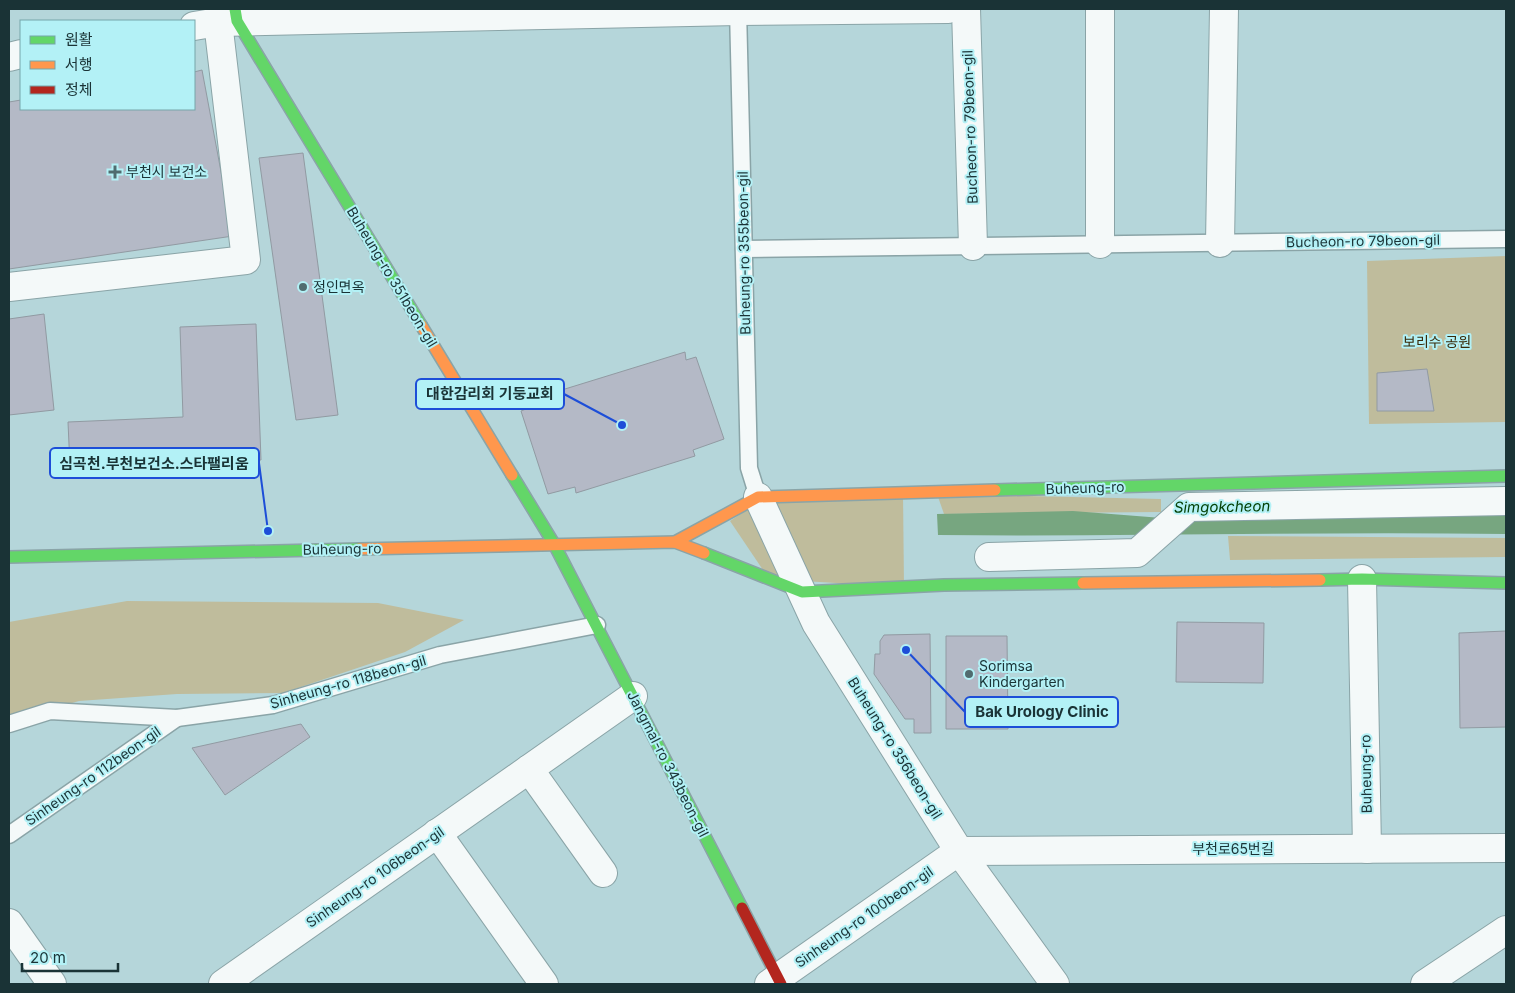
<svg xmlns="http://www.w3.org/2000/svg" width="1515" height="993" font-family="Inter,'Noto Sans KR',sans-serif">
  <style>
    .green { fill: #bfbc9c }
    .water { fill: #77a680 }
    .building { fill: #b4b9c6; stroke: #919aa2 }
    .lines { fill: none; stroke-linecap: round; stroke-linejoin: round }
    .lane-casing { stroke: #8aa4a7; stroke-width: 19 }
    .street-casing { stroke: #8aa4a7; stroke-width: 30 }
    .fast-casing { stroke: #8aa4a7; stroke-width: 14 }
    .slow-casing { stroke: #8aa4a7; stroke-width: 14 }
    .jam-casing { stroke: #8aa4a7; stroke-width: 14 }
    .lane { stroke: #f4f9f9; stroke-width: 16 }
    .street { stroke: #f4f9f9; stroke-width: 28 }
    .fast { stroke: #63d668; stroke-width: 11 }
    .slow { stroke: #ff974d; stroke-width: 11 }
    .jam { stroke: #b3261e; stroke-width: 11 }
    .poi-dot { fill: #506c6f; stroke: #b3f1f6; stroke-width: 2 }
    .labels { text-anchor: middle; stroke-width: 4; stroke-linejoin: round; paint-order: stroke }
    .street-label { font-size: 14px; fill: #1a3336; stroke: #b3f1f6 }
    .poi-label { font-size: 14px; fill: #1a3336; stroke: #b3f1f6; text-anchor: start }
    .park-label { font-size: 14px; fill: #392a09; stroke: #b3f1f6 }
    .water-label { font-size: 15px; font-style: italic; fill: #064208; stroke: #b3f1f6 }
    .leader { fill: none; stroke: #1d4ed8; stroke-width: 2 }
    .callout-dot { fill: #1d4ed8; stroke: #b3f1f6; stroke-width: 2 }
    .callout { fill: #b3f1f6; stroke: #1d4ed8; stroke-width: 2 }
    .callout-label { font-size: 15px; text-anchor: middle; font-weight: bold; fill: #1a3336 }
  </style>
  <rect width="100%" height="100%" fill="#b5d6da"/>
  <!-- green -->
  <g class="green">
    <polygon points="1506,256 1506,422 1369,424 1367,261"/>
    <polygon points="903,493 904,587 769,579 730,521 754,505"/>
    <polygon points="937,494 1161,499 1161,512 944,514"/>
    <polygon points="1228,536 1506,538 1506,557 1230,560"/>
    <polygon points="127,601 378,603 464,620 405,652 283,693 177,694 79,701 9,721 9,622"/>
  </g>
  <!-- water -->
  <path class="water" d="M1506 508V534C1317 531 1128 537 938 535L937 514 1073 511 1162 518Z"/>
  <!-- building -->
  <g class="building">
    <polygon points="202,70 233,236 9,269 9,102 21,100 21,109 194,109 194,72"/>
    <polygon points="303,153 338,415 296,420 259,158"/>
    <polygon points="44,314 54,410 9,415 9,319"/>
    <polygon points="256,324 261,460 70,467 68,422 183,417 180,327"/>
    <polygon points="685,352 686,360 696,357 724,439 693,450 695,456 576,493 575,487 548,494 521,411 541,403 539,397"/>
    <polygon points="1427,369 1434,411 1377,411 1377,373"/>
    <polygon points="1177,622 1264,623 1263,683 1176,682"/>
    <polygon points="1506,631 1506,727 1460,728 1459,633"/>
    <polygon points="930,634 931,733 914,733 914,719 905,719 874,674 875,654 880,654 880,641 884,635"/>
    <polygon points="946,636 1007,636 1008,729 946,729"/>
    <polygon points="301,724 310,737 225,795 192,748"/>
  </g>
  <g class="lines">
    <!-- lane casing -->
    <g class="lane-casing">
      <g id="lane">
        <polyline points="738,9 749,468 758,497"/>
        <polyline points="744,249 1506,239"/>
        <polyline points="9,724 50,711 177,718 273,705 440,655 597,625"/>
        <polyline points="9,835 177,718"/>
      </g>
    </g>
    <!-- street casing -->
    <g class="street-casing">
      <g id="street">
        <polyline points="966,9 973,246"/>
        <polyline points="1100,9 1100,244"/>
        <polyline points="194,26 218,22 738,11 948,9"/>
        <polyline points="9,57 21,54"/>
        <polyline points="1220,243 1224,9"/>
        <polyline points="9,287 246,260 218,22"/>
        <polyline points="758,497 816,623 959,851 1055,984"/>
        <polyline points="989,557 1137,553 1189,507 1506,501"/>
        <polyline points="1362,579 1367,849"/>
        <polyline points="529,769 603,873"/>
        <polyline points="437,833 544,984"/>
        <polyline points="959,851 1506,848"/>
        <polyline points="9,923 52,984"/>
        <polyline points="223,984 633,696"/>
        <polyline points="769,984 959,851"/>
        <polyline points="1425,984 1506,930"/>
      </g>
    </g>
    <!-- fast casing -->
    <g class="fast-casing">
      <g id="fast">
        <polyline points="235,9 237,21 421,325"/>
        <polyline points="512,475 554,544 742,908"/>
        <polyline points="995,490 1506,476"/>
        <polyline points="704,553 802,592 944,585 1083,583"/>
        <polyline points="9,557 359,549"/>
        <polyline points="1320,580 1362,579 1506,583"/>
      </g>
    </g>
    <!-- slow casing -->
    <g class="slow-casing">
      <g id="slow">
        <polyline points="421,325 512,475"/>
        <polyline points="675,542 758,497 995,490"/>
        <polyline points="359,549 675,542 704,553"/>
        <polyline points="1083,583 1320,580"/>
      </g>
    </g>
    <!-- jam casing -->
    <g class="jam-casing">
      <polyline id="jam" points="742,908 781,984"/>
    </g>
    <!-- lane -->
    <use href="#lane" class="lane"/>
    <!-- street -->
    <use href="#street" class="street"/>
    <!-- fast -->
    <use href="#fast" class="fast"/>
    <!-- slow -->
    <use href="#slow" class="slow"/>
    <!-- jam -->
    <use href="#jam" class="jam"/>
  </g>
  <!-- markers -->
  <g class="poi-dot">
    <path d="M112.5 164.5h5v5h5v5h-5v5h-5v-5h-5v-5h5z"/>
    <circle cx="303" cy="287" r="5"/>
    <circle cx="969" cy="674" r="5"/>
  </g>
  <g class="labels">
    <!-- street labels -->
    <g class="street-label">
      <text transform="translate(970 127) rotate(-92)" y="5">Bucheon-ro 79beon-gil</text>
      <text transform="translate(1363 241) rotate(-1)" y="5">Bucheon-ro 79beon-gil</text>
      <text transform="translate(744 253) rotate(-91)" y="5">Buheung-ro 355beon-gil</text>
      <text transform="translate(392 277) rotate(59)" y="5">Buheung-ro 351beon-gil</text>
      <text transform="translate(1085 488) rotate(-2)" y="5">Buheung-ro</text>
      <text transform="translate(342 549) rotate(-1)" y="5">Buheung-ro</text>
      <text transform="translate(348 682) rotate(-16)" y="5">Sinheung-ro 118beon-gil</text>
      <text transform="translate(895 748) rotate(58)" y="5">Buheung-ro 356beon-gil</text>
      <text transform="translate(668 764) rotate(63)" y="5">Jangmal-ro 343beon-gil</text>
      <text transform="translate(1366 774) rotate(-91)" y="5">Buheung-ro</text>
      <text transform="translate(93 776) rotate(-35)" y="5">Sinheung-ro 112beon-gil</text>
      <text x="1233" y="854">부천로65번길</text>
      <text transform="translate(375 877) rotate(-35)" y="5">Sinheung-ro 106beon-gil</text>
      <text transform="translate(864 917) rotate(-35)" y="5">Sinheung-ro 100beon-gil</text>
    </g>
    <!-- poi labels -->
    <g class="poi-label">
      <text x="126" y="177">부천시 보건소</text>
      <text x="313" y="292">정인면옥</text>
      <text x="979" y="671">Sorimsa<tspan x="979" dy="16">Kindergarten</tspan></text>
    </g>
    <!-- park labels -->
    <g class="park-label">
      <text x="1437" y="347">보리수 공원</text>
    </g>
    <!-- water labels -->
    <g class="water-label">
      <text transform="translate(1222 507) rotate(-1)" y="5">Simgokcheon</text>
    </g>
  </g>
  <!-- callouts -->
  <path class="leader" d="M622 425L564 394M268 531L259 463M906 650L965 712"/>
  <g class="callout-dot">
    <circle cx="622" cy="425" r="5"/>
    <circle cx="268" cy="531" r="5"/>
    <circle cx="906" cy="650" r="5"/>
  </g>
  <g class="callout">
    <rect x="416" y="379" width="148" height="30" rx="5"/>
    <rect x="50" y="448" width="209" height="30" rx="5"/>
    <rect x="965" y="697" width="153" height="30" rx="5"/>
  </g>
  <g class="callout-label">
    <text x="490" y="399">대한감리회 기둥교회</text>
    <text x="154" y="469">심곡천.부천보건소.스타팰리움</text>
    <text x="1042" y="717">Bak Urology Clinic</text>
  </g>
  <!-- border -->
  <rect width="1515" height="993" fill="none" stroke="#1a3336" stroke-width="20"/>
  <!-- legend -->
  <rect x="20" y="20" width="175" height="90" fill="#b3f1f6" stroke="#76a5a9"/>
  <rect x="30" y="36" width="25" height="8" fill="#63d668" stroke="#76a5a9"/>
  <text x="65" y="45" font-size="15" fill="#1a3336">원활</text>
  <rect x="30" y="61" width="25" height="8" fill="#ff974d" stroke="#76a5a9"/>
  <text x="65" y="70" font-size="15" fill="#1a3336">서행</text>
  <rect x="30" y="86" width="25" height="8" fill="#b3261e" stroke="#76a5a9"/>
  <text x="65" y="95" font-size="15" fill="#1a3336">정체</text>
  <!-- scale -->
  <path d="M22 963v8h96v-8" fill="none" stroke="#1a3336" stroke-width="2.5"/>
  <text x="30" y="963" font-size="15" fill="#1a3336" stroke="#b3f1f6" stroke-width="4" paint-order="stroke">20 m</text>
</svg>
